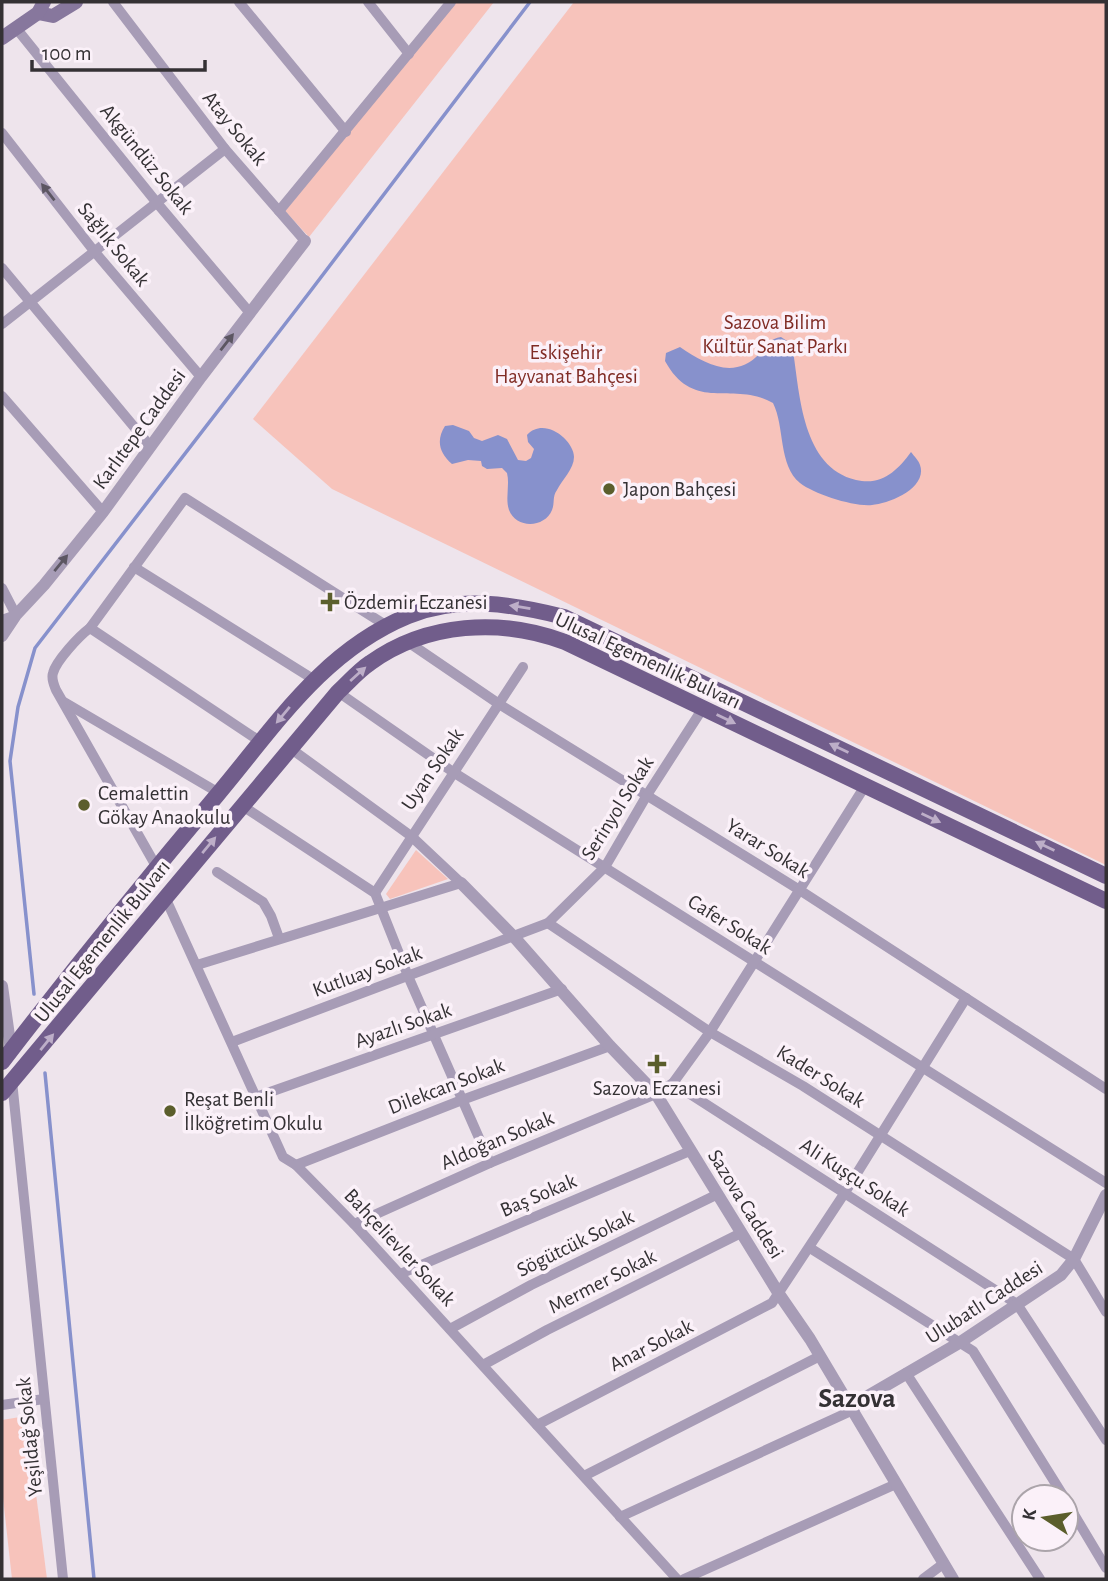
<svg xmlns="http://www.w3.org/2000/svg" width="1108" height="1581" font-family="'Alegreya Sans',sans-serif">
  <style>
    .green { fill: #f7c3bb }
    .water { fill: #8791cc }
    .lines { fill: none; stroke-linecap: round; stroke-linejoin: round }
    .stream { stroke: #8791cc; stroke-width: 3.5 }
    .minor { stroke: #a79cb6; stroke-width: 10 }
    .tertiary { stroke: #a79cb6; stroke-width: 12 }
    .secondary { stroke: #87779d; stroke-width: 14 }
    .primary { stroke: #715d8b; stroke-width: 16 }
    .oneway { fill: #5c5662 }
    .oneway2 { fill: #bdaec8 }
    .poi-dot { fill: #5b5e2c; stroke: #fbf1f9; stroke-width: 2.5 }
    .labels { text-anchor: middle; stroke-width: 7; stroke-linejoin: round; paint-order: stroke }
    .street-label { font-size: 21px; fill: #343134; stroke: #fbf1f9 }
    .park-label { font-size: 21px; fill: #802c25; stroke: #fbf1f9 }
    .poi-label { font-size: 21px; fill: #343134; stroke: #fbf1f9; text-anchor: start }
    .district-label { font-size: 28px; font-weight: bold; fill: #343134; stroke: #fbf1f9 }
  </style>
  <rect width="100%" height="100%" fill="#eee4ec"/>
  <!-- green -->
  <g class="green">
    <polygon points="456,2 494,2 309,237 285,211"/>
    <polygon points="574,2 1106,2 1106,865 332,489 253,419"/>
    <polygon points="416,850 448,879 390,899 386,894"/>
    <polygon points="26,1416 47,1579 12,1579 2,1489 2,1420"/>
  </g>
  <!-- water -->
  <g class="water">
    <path d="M781 337 787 341 793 351C800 395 802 467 856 480 882 486 897 471 911 452 914 456 919 461 920 465 928 488 889 504 872 505 854 507 814 494 800 483 778 465 785 427 773 403 734 380 694 414 665 361L666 353 680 347C705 364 735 381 760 353 767 345 769 339 781 337Z"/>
    <path d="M453 425 469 431 474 438 482 441 498 435 507 439 518 460 526 461 531 458 534 449 528 442 527 435C544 416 574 440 574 457 574 469 562 480 557 490 552 497 555 503 552 510 545 528 516 529 509 510 505 498 510 485 507 473L502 468 487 469 482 466 481 461 468 460 452 464C439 453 436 440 445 426Z"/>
  </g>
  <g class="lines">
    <!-- stream -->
    <g class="stream">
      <polyline points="34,994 10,761 18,707 35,648 309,293 530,2"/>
      <polyline points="45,1073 94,1579"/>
    </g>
    <!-- minor -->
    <g class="minor">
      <polyline points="113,2 225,149 305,241"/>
      <polyline points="239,2 346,132"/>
      <polyline points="368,2 409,54"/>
      <polyline points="16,28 157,203 250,313"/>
      <polyline points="2,133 94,251 201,377"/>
      <polyline points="279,211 451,2"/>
      <polyline points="2,268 150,446"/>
      <polyline points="2,324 225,149"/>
      <polyline points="2,396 103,512"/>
      <polyline points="134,567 313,679"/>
      <polyline points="2,588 16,615 2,620"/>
      <polyline points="90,628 261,742"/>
      <polyline points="408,642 499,704 798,889 1106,1089"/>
      <polyline points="338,692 453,772 1106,1183"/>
      <polyline points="64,702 219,793"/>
      <polyline points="290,748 411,836 461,883"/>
      <polyline points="241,805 375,893 408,976 490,1163"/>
      <path d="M156 866 56 690C54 685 51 679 53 673 56 661 79 636 90 628L185 498 387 626"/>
      <polyline points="217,872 263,902 271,916 279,938"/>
      <polyline points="375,893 523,667"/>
      <polyline points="165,897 283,1157 296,1165 354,1224 677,1579"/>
      <polyline points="548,923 710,1032 803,1086 1074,1259 1106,1312"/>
      <polyline points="197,965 461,883"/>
      <polyline points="232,1042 548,923 605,867 647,795 703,708"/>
      <polyline points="12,1081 63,1579"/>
      <polyline points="673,1083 1017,1304 1106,1440"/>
      <polyline points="256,1097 562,989"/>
      <polyline points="296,1165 462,1100 610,1046"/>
      <polyline points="354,1224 490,1163 656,1094 673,1083 710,1032 865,786"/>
      <polyline points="810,1248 973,1351 1064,1497"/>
      <polyline points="400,1274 690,1151"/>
      <polyline points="450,1329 531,1285 718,1194"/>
      <polyline points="483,1365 547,1330 741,1233"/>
      <polyline points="906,1373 1040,1579"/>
      <polyline points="2,1405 44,1399"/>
      <polyline points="537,1425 772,1303 844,1194 966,998"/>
      <polyline points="584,1476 820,1356"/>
      <polyline points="1066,1501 1106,1568"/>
      <polyline points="620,1517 851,1411"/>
      <polyline points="684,1579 896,1484"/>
      <polyline points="923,1579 943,1564"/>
    </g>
    <!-- tertiary -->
    <g class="tertiary">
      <polyline points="2,636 16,615 44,585 103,512 201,377 305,241"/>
      <polyline points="461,883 515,938 610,1046 656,1094 779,1294 810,1339 953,1579"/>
      <polyline points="2,986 11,1050"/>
      <polyline points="851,1411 861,1400 959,1343 1061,1275 1074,1259 1106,1195"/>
    </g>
    <!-- secondary -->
    <g class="secondary">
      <polyline points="38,13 53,16 76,2"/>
      <polyline points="2,38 38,13 44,2"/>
    </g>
    <!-- primary -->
    <g class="primary">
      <path d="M2 1062C72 971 144 882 218 794 275 726 323 651 408 616 459 595 513 604 564 617L1106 876"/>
      <path d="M2 1093 338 692C348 683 358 671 370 663 427 622 501 618 565 642L1106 901"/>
    </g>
  </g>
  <!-- one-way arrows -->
  <defs><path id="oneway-solid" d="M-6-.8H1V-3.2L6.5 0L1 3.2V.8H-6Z" transform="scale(1.75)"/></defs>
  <g class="oneway">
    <use href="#oneway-solid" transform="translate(48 192) rotate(-128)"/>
    <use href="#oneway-solid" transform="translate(227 342) rotate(-52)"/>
    <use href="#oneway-solid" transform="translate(61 563) rotate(-51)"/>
  </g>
  <g class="oneway2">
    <use href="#oneway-solid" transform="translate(520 607) rotate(-171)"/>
    <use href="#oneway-solid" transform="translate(358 674) rotate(-42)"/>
    <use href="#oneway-solid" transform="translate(283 715) rotate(130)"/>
    <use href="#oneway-solid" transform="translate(726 719) rotate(26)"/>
    <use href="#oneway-solid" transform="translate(839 748) rotate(-154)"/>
    <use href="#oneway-solid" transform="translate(931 818) rotate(25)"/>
    <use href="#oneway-solid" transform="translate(209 845) rotate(-50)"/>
    <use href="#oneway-solid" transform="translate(1045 846) rotate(-154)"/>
    <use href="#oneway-solid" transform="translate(47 1042) rotate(-51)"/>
  </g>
  <!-- markers -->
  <g class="poi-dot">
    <circle cx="609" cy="489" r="7"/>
    <path d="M326.5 591.5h7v7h7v7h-7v7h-7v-7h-7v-7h7z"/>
    <circle cx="84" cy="805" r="7"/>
    <path d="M653.5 1053.5h7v7h7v7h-7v7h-7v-7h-7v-7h7z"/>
    <circle cx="170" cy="1111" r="7"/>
  </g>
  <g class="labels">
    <!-- street labels -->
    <g class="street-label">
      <text transform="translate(235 128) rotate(51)" y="7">Atay Sokak</text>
      <text transform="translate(147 159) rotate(51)" y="7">Akgündüz Sokak</text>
      <text transform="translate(114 244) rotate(51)" y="7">Sağlık Sokak</text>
      <text transform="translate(139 429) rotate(-54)" y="7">Karlıtepe Caddesi</text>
      <text transform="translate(648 660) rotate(25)" y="7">Ulusal Egemenlik Bulvarı</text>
      <text transform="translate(432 769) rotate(-56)" y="7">Uyan Sokak</text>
      <text transform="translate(617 808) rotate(-58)" y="7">Serinyol Sokak</text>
      <text transform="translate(768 848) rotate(32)" y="7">Yarar Sokak</text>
      <text transform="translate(730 924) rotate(32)" y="7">Cafer Sokak</text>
      <text transform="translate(102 941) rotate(-51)" y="7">Ulusal Egemenlik Bulvarı</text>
      <text transform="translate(367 971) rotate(-20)" y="7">Kutluay Sokak</text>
      <text transform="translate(403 1025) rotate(-19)" y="7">Ayazlı Sokak</text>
      <text transform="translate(821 1076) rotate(32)" y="7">Kader Sokak</text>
      <text transform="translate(446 1086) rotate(-21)" y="7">Dilekcan Sokak</text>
      <text transform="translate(497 1140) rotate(-23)" y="7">Aldoğan Sokak</text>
      <text transform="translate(855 1177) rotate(33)" y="7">Ali Kuşçu Sokak</text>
      <text transform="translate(538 1195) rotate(-23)" y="7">Baş Sokak</text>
      <text transform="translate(746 1204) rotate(58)" y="7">Sazova Caddesi</text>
      <text transform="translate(575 1243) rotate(-26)" y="7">Sögütcük Sokak</text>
      <text transform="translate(400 1247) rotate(47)" y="7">Bahçelievler Sokak</text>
      <text transform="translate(602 1281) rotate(-27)" y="7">Mermer Sokak</text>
      <text transform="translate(984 1302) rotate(-33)" y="7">Ulubatlı Caddesi</text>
      <text transform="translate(651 1345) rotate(-27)" y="7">Anar Sokak</text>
      <text transform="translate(29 1437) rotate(-96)" y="7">Yeşildağ Sokak</text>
    </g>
    <!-- park labels -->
    <g class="park-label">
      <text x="775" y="329">Sazova Bilim<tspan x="775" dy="24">Kültür Sanat Parkı</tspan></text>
      <text x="566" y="359">Eskişehir<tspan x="566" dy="24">Hayvanat Bahçesi</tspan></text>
    </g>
    <!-- poi labels -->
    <g class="poi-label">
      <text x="623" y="496">Japon Bahçesi</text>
      <text x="344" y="609">Özdemir Eczanesi</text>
      <text x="98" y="800">Cemalettin<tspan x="98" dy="24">Gökay Anaokulu</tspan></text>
      <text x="657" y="1095" text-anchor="middle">Sazova Eczanesi</text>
      <text x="184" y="1106">Reşat Benli<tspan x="184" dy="24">İlköğretim Okulu</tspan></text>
    </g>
    <!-- district labels -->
    <g class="district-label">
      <text x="857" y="1407">Sazova</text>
    </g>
  </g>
  <!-- border -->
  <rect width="1108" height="1581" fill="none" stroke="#343134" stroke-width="7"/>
  <!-- north arrow -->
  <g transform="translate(1045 1518) rotate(282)"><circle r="33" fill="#fbf1f9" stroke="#aba4aa" stroke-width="2"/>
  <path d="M0-5L12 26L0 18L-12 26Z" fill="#5b5e2c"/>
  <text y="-10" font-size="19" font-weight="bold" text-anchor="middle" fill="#343134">K</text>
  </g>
  <!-- scale -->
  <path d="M32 60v10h173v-10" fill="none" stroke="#343134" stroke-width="3.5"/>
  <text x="42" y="60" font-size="21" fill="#343134" stroke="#fbf1f9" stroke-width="5" paint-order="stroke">100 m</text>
</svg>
